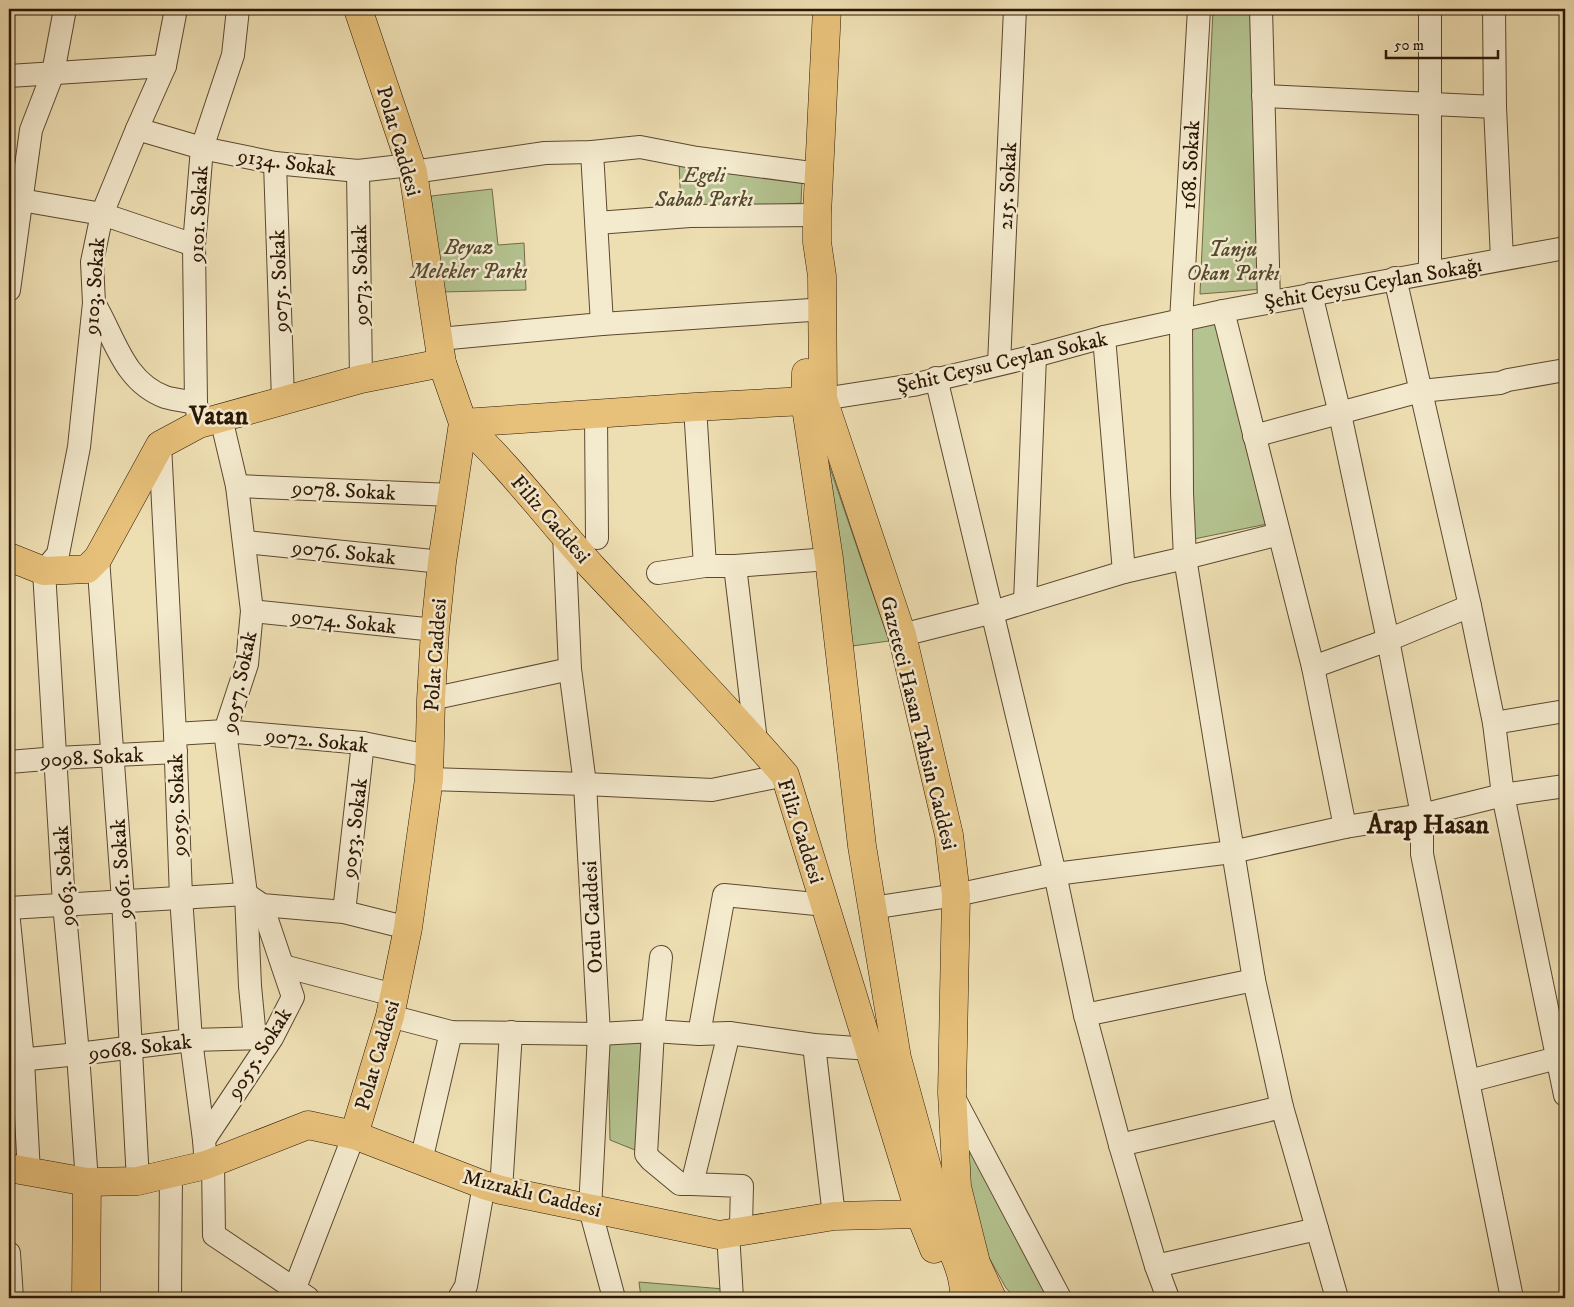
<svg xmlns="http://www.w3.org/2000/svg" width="1574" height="1307" font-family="'IM FELL DW Pica',serif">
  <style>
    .green { fill: #b4c390; stroke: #706c4a }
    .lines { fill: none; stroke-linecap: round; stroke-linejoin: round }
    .minor-casing { stroke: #5c4830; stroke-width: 24 }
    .major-casing { stroke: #2b1605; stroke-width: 29 }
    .minor { stroke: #f4eace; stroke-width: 22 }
    .major { stroke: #e7c07a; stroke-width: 28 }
    .labels { text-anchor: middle; stroke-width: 5; stroke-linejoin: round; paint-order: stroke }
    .street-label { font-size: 21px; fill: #2b1605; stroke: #f4eace }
    .park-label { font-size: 21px; font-style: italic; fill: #544a2f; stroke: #f4eace }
    .district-label { font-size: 26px; font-weight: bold; fill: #2b1605; stroke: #f4eace }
  </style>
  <rect width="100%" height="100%" fill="#eedfb3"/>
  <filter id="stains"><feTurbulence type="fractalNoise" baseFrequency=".004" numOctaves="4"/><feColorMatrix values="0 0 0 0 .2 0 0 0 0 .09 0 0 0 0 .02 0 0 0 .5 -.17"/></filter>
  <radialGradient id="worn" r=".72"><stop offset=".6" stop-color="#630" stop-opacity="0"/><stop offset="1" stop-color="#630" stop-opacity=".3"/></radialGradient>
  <!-- green -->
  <g class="green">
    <polygon points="1213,9 1255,9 1264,289 1200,294"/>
    <polygon points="679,160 802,182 801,203 681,212"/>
    <polygon points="492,189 498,245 524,243 526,290 441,292 431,196"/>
    <polygon points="1222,322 1267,524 1194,539 1188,329"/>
    <polygon points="827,459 889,641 852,646"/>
    <polygon points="608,1039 647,1044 640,1152 610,1140"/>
    <polygon points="960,1118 1053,1298 1015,1298 1006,1288 977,1236"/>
    <polygon points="639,1282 724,1289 725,1298 641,1298"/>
  </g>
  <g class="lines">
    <!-- minor casing -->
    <g class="minor-casing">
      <g id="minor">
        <polyline points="1199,9 1181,321 1182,493 1185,558 1254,980 1282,1107 1337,1298"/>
        <polyline points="1261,9 1269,302"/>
        <polyline points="1430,9 1430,272"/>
        <polyline points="1494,9 1495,107 1502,259"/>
        <polyline points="9,76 165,66"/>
        <polyline points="1263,96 1495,107"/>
        <polyline points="137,129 202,148 275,163 358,171 410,165"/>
        <polyline points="592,152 602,324"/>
        <polyline points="275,163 283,400"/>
        <polyline points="358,171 361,379"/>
        <polyline points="413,172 545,153 592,152 640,147 697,158 819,174"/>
        <polyline points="21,200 102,214 194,245"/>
        <polyline points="597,223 690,216 817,215"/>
        <polyline points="1395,278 1470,606 1494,723 1503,795 1565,1095"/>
        <polyline points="9,290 31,130 53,73 65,9"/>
        <polyline points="1311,294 1340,414 1388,640 1422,815 1422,854 1512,1298"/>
        <path d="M94 303C115 338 123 381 165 397 175 400 186 401 196 403"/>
        <polyline points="1223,311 1313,667 1345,827"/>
        <polyline points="1104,337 1124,572"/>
        <polyline points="439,339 602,324 811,310"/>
        <polyline points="999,364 1015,9"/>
        <polyline points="936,378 1055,874 1085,1015 1120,1145 1156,1266 1168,1298"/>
        <polyline points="823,399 913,385 1035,356 1104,337 1223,311 1565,248"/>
        <polyline points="695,407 705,566"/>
        <polyline points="596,414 597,538"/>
        <polyline points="221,418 237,486 252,611 247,664 225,731 246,894 250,986 255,1038"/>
        <polyline points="199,424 196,403 194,245 202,148 233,55 238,9"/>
        <polyline points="1254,436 1421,391 1500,383 1508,380 1565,370"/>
        <polyline points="160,445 175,734 181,897 191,1040 204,1140 206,1165"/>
        <polyline points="237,486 452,495"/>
        <polyline points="564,534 570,669 585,784 599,1034 590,1209 614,1298"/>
        <polyline points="245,542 442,562"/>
        <polyline points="98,558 123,900 138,1181"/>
        <polyline points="735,566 756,741"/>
        <polyline points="658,573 705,566 735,566 829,559"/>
        <polyline points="1025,602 1035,356"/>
        <polyline points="252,611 435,630"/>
        <polyline points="902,635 993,612 1124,572 1185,558 1279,534"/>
        <polyline points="1313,667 1388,640 1470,606"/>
        <polyline points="431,699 570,669"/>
        <polyline points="1494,723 1565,711"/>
        <polyline points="175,734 225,731 363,743 429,756"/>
        <polyline points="9,762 57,758 176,752"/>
        <polyline points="429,779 585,784 712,790 785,775"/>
        <polyline points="9,908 246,894 262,905 344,912 408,928"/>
        <polyline points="872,908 956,895 1055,874 1232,852 1345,827 1422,815 1503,795 1565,786"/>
        <polyline points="344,912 363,743"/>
        <polyline points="9,921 23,1060 29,1173"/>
        <polyline points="661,957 653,1031 646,1154 651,1160 680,1184 692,1184"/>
        <polyline points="283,966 394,995"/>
        <polyline points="1085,1015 1254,980"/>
        <polyline points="390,1016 451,1032 599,1034 653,1031 699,1034 729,1033 814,1045 870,1049"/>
        <polyline points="729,1033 692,1184 742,1186 741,1225 743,1231"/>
        <polyline points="699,1034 724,895 826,905"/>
        <polyline points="814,1045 834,1216"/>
        <polyline points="9,1061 78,1054 191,1040 268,1038"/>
        <polyline points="1469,1081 1565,1056"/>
        <polyline points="953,1096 1060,1298"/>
        <polyline points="204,1140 272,1038 293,997 262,905"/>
        <polyline points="1120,1145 1282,1107"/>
        <polyline points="421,1161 451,1032"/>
        <polyline points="213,1162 214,1235 308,1298"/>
        <polyline points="87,1182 78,1054 64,904 44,571 58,554 79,447 94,303 92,262 102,214 137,129 165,66 176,9"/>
        <polyline points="501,1190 511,1032"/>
        <polyline points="728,1233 732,1298"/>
        <polyline points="9,1253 12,1298"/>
        <polyline points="1156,1266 1317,1229"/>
        <polyline points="170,1298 171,1172"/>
        <polyline points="291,1298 354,1135"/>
        <polyline points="459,1298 466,1286 484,1185"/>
      </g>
    </g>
    <!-- major casing -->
    <g class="major-casing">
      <g id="major">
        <polyline points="827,9 817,215 817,242 822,276 823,399 902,635 949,835 956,895 952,1093 957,1187 976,1263 992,1298"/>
        <path d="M806 373 805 401 829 559 862 846 897 1058 947 1240C956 1257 965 1278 964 1298"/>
        <path d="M463 423C510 467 549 519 592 567 657 636 723 703 785 775L920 1214 933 1226"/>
        <polyline points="463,423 695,407 805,401"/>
        <polyline points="9,557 44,571 87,569 98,558 160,445 199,424 361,379 442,363"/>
        <polyline points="354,1135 390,1016 408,928 429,779 431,699 435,630 442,562 463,423 442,363 413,172 358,9"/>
        <polyline points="9,1168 87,1182 138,1181 206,1165 308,1125 354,1135 484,1185 501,1190 719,1235 834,1216 920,1214 934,1249"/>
        <polyline points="86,1298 87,1182"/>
      </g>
    </g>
    <!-- minor -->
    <use href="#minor" class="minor"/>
    <!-- major -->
    <use href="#major" class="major"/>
  </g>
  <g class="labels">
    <!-- street labels -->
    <g class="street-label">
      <text transform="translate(399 141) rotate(74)" y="7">Polat Caddesi</text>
      <text transform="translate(287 162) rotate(8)" y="7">9134. Sokak</text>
      <text transform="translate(1190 165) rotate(-87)" y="7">168. Sokak</text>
      <text transform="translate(1007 186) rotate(-87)" y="7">215. Sokak</text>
      <text transform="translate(198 214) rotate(-87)" y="7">9101. Sokak</text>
      <text transform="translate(360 275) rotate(-91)" y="7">9073. Sokak</text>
      <text transform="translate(279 281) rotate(-92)" y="7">9075. Sokak</text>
      <text transform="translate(1373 283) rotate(-10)" y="7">Şehit Ceysu Ceylan Sokağı</text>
      <text transform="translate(94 286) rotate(-86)" y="7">9103. Sokak</text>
      <text transform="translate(1002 362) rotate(-13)" y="7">Şehit Ceysu Ceylan Sokak</text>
      <text transform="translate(344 490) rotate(3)" y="7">9078. Sokak</text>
      <text transform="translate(551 519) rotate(49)" y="7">Filiz Caddesi</text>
      <text transform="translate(344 552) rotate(6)" y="7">9076. Sokak</text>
      <text transform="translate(344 621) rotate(6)" y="7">9074. Sokak</text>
      <text transform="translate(435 655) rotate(-86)" y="7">Polat Caddesi</text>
      <text transform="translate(239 682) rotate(-78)" y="7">9057. Sokak</text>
      <text transform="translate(919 723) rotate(76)" y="7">Gazeteci Hasan Tahsin Caddesi</text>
      <text transform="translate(317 740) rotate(6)" y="7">9072. Sokak</text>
      <text transform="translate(92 757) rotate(-3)" y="7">9098. Sokak</text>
      <text transform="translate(177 805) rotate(-92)" y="7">9059. Sokak</text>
      <text transform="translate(354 828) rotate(-83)" y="7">9053. Sokak</text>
      <text transform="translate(801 831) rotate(72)" y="7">Filiz Caddesi</text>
      <text transform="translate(121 869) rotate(-94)" y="7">9061. Sokak</text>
      <text transform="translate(64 876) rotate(-94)" y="7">9063. Sokak</text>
      <text transform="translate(592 917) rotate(-93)" y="7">Ordu Caddesi</text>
      <text transform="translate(140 1047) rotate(-7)" y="7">9068. Sokak</text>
      <text transform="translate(259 1053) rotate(-58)" y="7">9055. Sokak</text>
      <text transform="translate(377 1055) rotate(-74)" y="7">Polat Caddesi</text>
      <text transform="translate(532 1193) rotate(14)" y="7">Mızraklı Caddesi</text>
    </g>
    <!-- park labels -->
    <g class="park-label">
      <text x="704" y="182">Egeli<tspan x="704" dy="24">Sabah Parkı</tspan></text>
      <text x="469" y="254">Beyaz<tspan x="469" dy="24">Melekler Parkı</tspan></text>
      <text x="1233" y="256">Tanju<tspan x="1233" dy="24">Okan Parkı</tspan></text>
    </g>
    <!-- district labels -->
    <g class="district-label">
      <text x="219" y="424">Vatan</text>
      <text x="1428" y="833">Arap Hasan</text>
    </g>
  </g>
  <!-- margin -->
  <rect width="1574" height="1307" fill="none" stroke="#eedfb3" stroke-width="30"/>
  <rect x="10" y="10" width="1554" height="1287" fill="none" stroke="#2b1605" stroke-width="2.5"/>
  <rect x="15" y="15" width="1544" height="1277" fill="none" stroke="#2b1605"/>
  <!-- scale -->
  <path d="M1386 50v8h112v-8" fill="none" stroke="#2b1605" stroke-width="2.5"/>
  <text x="1394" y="50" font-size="15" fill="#2b1605" stroke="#f4eace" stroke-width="4" paint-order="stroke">50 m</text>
  <rect width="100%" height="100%" filter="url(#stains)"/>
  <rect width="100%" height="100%" fill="url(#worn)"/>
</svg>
